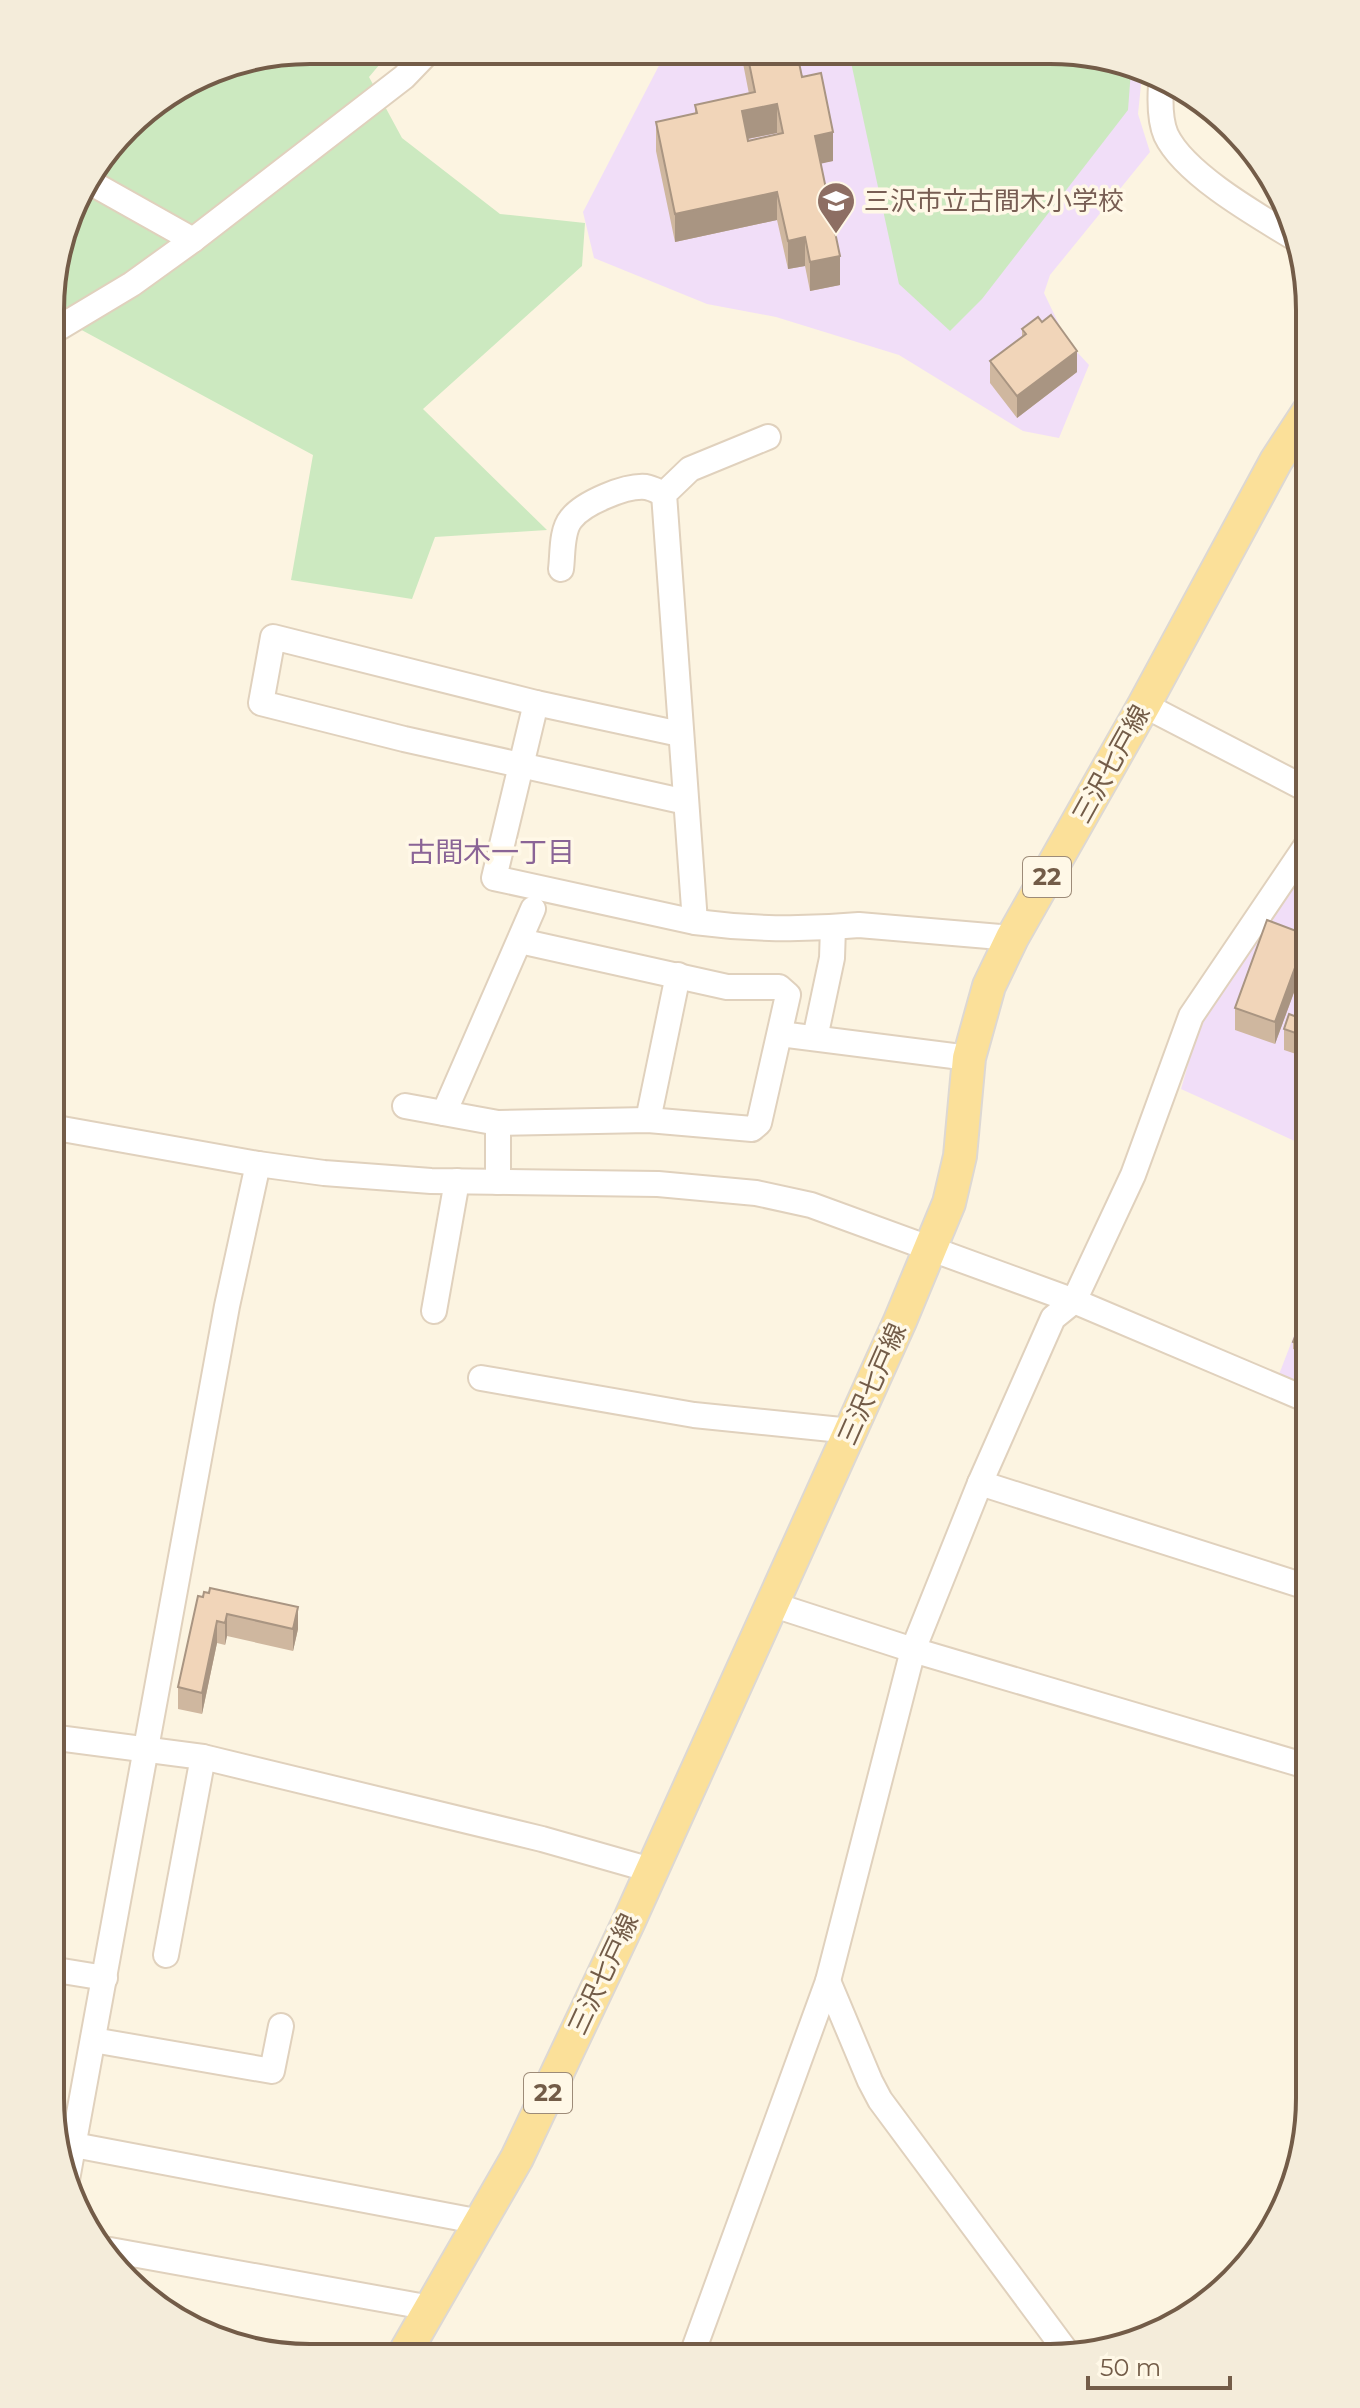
<svg xmlns="http://www.w3.org/2000/svg" width="1360" height="2408" font-family="Montserrat,'Noto Sans JP',sans-serif">
  <style>
    .education { fill: #f1def8 }
    .green { fill: #cce9c0 }
    .lines { fill: none; stroke-linecap: round; stroke-linejoin: round }
    .minor-casing { stroke: #e0d1bd; stroke-width: 28 }
    .major-casing { stroke: #ddd8d3; stroke-width: 36 }
    .minor { stroke: #fff; stroke-width: 24 }
    .major { stroke: #fbe099; stroke-width: 32 }
    .wall { fill: #cfb79f; fill-rule: evenodd }
    .shaded-wall { fill: #a99582 }
    .building { fill: #f1d5b9; stroke: #a99582; stroke-width: 2; fill-rule: evenodd }
    .labels { text-anchor: middle; stroke-width: 7; stroke-linejoin: round; paint-order: stroke }
    .shield { fill: #fff8e7; stroke: #9d8b78; stroke-width: 2 }
    .shield-label { font-size: 24px; font-weight: bold; fill: #735c48 }
    .education-label { font-size: 26px; fill: #785e54; stroke: #fff8e7; text-anchor: start }
    .street-label { font-size: 26px; fill: #735c48; stroke: #fff8e7 }
    .neighbourhood-label { font-size: 28px; fill: #8a6496; stroke: #fff8e7 }
    .rim { fill: none; stroke: #735c48; stroke-width: 4 }
  </style>
  <rect width="100%" height="100%" fill="#fcf4e1"/>
  <!-- education -->
  <g class="education">
    <polygon points="666,52 1100,55 1142,75 1138,114 1150,152 1050,275 1044,293 1067,341 1089,365 1059,438 1023,431 899,355 776,317 707,304 594,258 583,212"/>
    <polygon points="1310,854 1310,1148 1181,1089 1202,1016"/>
    <polygon points="1310,1294 1310,1389 1278,1377"/>
  </g>
  <!-- green -->
  <g class="green">
    <polygon points="310,50 391,51 369,77 402,138 500,214 585,223 582,266 423,409 547,530 435,537 412,599 291,580 313,455 52,314 52,277 77,195 138,115 211,70"/>
    <polygon points="849,53 1100,55 1131,70 1128,110 982,299 950,331 899,284"/>
  </g>
  <g class="lines">
    <!-- minor casing -->
    <g class="minor-casing">
      <g id="minor">
        <path d="M1161 85C1160 100 1160 121 1166 135 1185 175 1260 217 1298 240"/>
        <polyline points="88,181 193,240"/>
        <polyline points="52,332 132,284 193,240 404,77 429,51"/>
        <path d="M561 569C563 554 561 531 571 519 583 503 626 485 646 487 652 488 659 492 664 494"/>
        <path d="M536 703 494 878 695 922C748 929 805 930 859 925L1012 938"/>
        <polyline points="1144,705 1310,791"/>
        <polyline points="680,734 536,703 273,637 261,703 404,739 686,802"/>
        <polyline points="695,922 664,494 690,469 768,437"/>
        <polyline points="780,1034 969,1058"/>
        <polyline points="815,1038 832,958 833,927"/>
        <polyline points="405,1106 498,1123 648,1120 752,1129 759,1123 788,995 779,987 727,987 520,941"/>
        <polyline points="444,1113 533,909"/>
        <polyline points="648,1120 678,975"/>
        <polyline points="51,1127 258,1164 324,1173 431,1181 658,1184 756,1193 811,1205 1074,1301 1310,1401"/>
        <polyline points="498,1182 498,1123"/>
        <polyline points="434,1311 457,1181"/>
        <polyline points="481,1378 694,1415 851,1431"/>
        <polyline points="980,1483 1310,1588"/>
        <polyline points="771,1604 913,1650 1310,1767"/>
        <polyline points="50,1737 203,1757 542,1839 651,1870"/>
        <polyline points="166,1955 203,1757"/>
        <polyline points="50,1969 105,1978"/>
        <polyline points="828,1981 870,2081 880,2100 1069,2355"/>
        <polyline points="93,2040 272,2071 281,2026"/>
        <polyline points="74,2145 481,2222"/>
        <polyline points="66,2185 227,1306 258,1164"/>
        <polyline points="110,2250 431,2308"/>
        <polyline points="691,2357 828,1981 913,1650 980,1483 1053,1318 1074,1301 1133,1175 1191,1016 1310,840"/>
      </g>
    </g>
    <!-- major casing -->
    <g class="major-casing">
      <polyline id="major" points="403,2356 517,2158 629,1921 900,1321 949,1203 960,1156 969,1058 989,986 1012,938 1144,705 1276,461 1310,409"/>
    </g>
    <!-- minor -->
    <use href="#minor" class="minor"/>
    <!-- major -->
    <use href="#major" class="major"/>
  </g>
  <!-- wall -->
  <g class="wall">
    <path d="M741 53H797L802 77 833 161 820 163 840 285 810 291 805 266 788 269 777 220 675 242 656 151V122L695 114V105L749 94ZM777 133V135L748 141V139Z"/>
    <polygon points="1022,329 1077,372 1017,418 990,383 990,361 1022,337"/>
    <polygon points="1307,957 1275,1044 1235,1030 1235,1008"/>
    <polygon points="1310,1022 1310,1068 1308,1068 1308,1058 1284,1050 1284,1029"/>
    <polygon points="1310,1333 1310,1356 1293,1349 1293,1342"/>
    <polygon points="198,1596 298,1629 293,1651 227,1636 225,1645 217,1643 202,1714 178,1709 178,1687"/>
  </g>
  <!-- shaded-wall -->
  <g class="shaded-wall">
    <polygon points="777,104 777,133 742,140 742,111"/>
    <polygon points="833,132 833,161 815,165 815,136"/>
    <polygon points="777,192 777,220 675,242 675,214"/>
    <polygon points="805,237 805,266 788,269 788,241"/>
    <polygon points="840,256 840,285 810,291 810,262"/>
    <polygon points="1077,351 1077,372 1017,418 1017,396"/>
    <polygon points="1307,935 1307,957 1275,1044 1275,1022"/>
    <polygon points="298,1607 298,1629 293,1651 293,1629"/>
    <polygon points="227,1614 227,1636 225,1645 225,1623"/>
    <polygon points="217,1621 217,1643 202,1714 202,1693"/>
  </g>
  <!-- building -->
  <g class="building">
    <path d="M747 53H797L802 77 821 73 833 132 815 136 840 256 810 262 805 237 788 241 777 192 675 214 656 122 697 113 695 105 755 92ZM777 104 783 133 748 141 742 111Z"/>
    <polygon points="1051,315 1077,351 1017,396 990,361 1026,334 1022,329 1038,317 1042,322"/>
    <polygon points="1267,920 1307,935 1275,1022 1235,1008"/>
    <polygon points="1289,1014 1310,1022 1310,1038 1284,1029"/>
    <polygon points="1298,1329 1310,1333 1310,1348 1293,1342"/>
    <polygon points="210,1588 298,1607 293,1629 227,1614 225,1623 217,1621 202,1693 178,1687 198,1596 203,1597 204,1592 209,1593"/>
  </g>
  <!-- icons -->
  <defs>
    <g id="school-pin" transform="scale(2)"><path d="M0 17L-7.5 6A9.5 9.5 0 1 1 7.5 6Z" fill="#8d6e63" stroke="#fff8e7"/><path d="M0-5L7-2L0 1L-7-2ZM-4 1L0 2.5L4 1V4Q0 6-4 4Z" fill="#fff"/></g>
  </defs>
  <g fill-rule="evenodd">
    <use href="#school-pin" x="836" y="201"/>
  </g>
  <g class="labels">
    <!-- shield labels -->
    <g class="shield">
      <rect x="1023" y="857" width="48" height="40" rx="6"/>
      <rect x="524" y="2073" width="48" height="40" rx="6"/>
    </g>
    <g class="shield-label">
      <text x="1047" y="885">22</text>
      <text x="548" y="2101">22</text>
    </g>
    <!-- education labels -->
    <g class="education-label">
      <text x="864" y="210">三沢市立古間木小学校</text>
    </g>
    <!-- street labels -->
    <g class="street-label">
      <text transform="translate(1111 764) rotate(-61)" y="9">三沢七戸線</text>
      <text transform="translate(872 1384) rotate(-66)" y="9">三沢七戸線</text>
      <text transform="translate(603 1974) rotate(-65)" y="9">三沢七戸線</text>
    </g>
    <!-- neighbourhood labels -->
    <g class="neighbourhood-label">
      <text x="491" y="862">古間木一丁目</text>
    </g>
  </g>
  <!-- crop -->
  <path d="M0 0H1360V2408H0ZM310 64H1050A246 246 0 0 1 1296 310V2098A246 246 0 0 1 1050 2344H310A246 246 0 0 1 64 2098V310A246 246 0 0 1 310 64Z" fill="#f4ecda" fill-rule="evenodd"/>
  <path class="rim" d="M310 64H1050A246 246 0 0 1 1296 310V2098A246 246 0 0 1 1050 2344H310A246 246 0 0 1 64 2098V310A246 246 0 0 1 310 64Z"/>
  <!-- scale -->
  <path d="M1088 2376v12h142v-12" fill="none" stroke="#735c48" stroke-width="4"/>
  <text x="1100" y="2376" font-size="24" fill="#735c48" stroke="#fff8e7" stroke-width="6" paint-order="stroke">50 m</text>
</svg>
